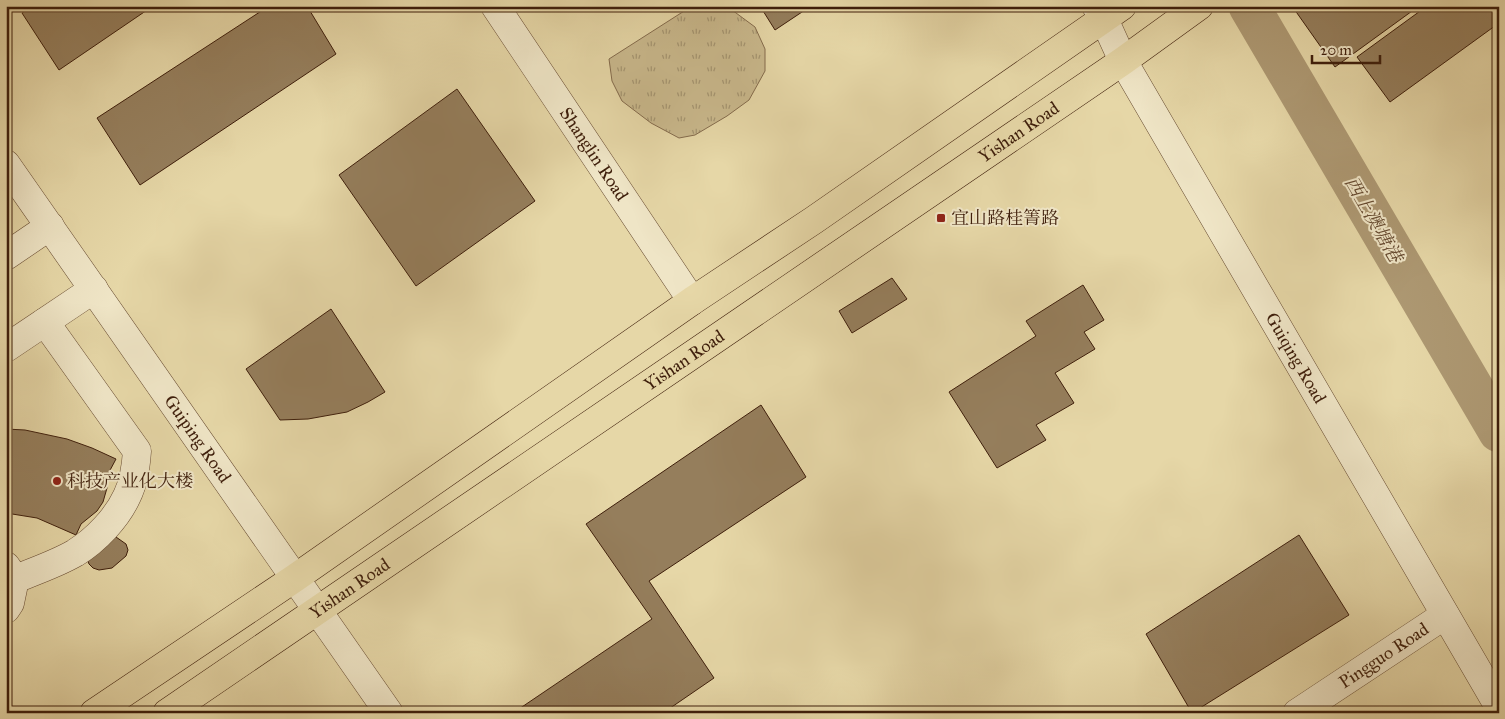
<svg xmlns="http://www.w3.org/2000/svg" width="1505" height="719" font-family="'IM FELL Great Primer','Noto Serif SC',serif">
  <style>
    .grass { fill: url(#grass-tufts); stroke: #846b4c }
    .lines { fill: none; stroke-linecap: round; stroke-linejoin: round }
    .river { stroke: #ad9872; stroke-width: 41 }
    .building { fill: #957e5c; stroke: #3e1e0b }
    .minor-casing { stroke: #684c32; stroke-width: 29 }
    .major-casing { stroke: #3e1e0b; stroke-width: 29 }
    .minor { stroke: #efe5c6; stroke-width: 28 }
    .major { stroke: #e6d7a7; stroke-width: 28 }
    .poi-dot { fill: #8f2418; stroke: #efe5c6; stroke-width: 2 }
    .labels { text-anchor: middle; stroke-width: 4; stroke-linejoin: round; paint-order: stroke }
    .street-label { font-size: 18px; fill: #3e1e0b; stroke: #efe5c6 }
    .poi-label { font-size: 18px; fill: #3e1e0b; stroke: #efe5c6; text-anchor: start }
    .water-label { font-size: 19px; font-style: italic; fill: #65492f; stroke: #efe5c6 }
  </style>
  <defs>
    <pattern id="grass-tufts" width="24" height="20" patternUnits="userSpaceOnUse" patternTransform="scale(1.25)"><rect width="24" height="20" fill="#c9b88c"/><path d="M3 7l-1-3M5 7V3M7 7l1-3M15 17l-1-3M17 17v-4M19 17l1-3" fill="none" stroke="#a59571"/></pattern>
  </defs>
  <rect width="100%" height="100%" fill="#e6d7a7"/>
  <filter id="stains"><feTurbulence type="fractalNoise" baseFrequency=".004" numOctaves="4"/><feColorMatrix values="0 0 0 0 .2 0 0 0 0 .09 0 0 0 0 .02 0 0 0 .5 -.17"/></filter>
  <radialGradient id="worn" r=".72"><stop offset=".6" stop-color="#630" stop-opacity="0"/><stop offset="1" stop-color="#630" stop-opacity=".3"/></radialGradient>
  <!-- grass -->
  <polygon class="grass" points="692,6 722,6 732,10 755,27 765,49 765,71 749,100 727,116 695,135 679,138 651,123 622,101 612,81 609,59"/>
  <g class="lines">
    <!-- river -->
    <polyline class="river" points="1249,6 1499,432"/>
  </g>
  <!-- building -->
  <g class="building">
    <polygon points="32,6 153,6 59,70 22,13"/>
    <polygon points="269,6 307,6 336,54 140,185 97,118"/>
    <polygon points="760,6 811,6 775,30"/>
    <polygon points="1292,6 1419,6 1335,67"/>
    <polygon points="1427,6 1499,6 1499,23 1390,102 1357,57"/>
    <polygon points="457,89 535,201 416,286 339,175"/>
    <polygon points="892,278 907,299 852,333 839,311"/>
    <polygon points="1083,285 1104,320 1084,332 1095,349 1055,373 1074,403 1036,425 1046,440 997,468 949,392 1036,336 1026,321"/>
    <polygon points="331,309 385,392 368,402 347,412 308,419 280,420 246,369"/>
    <polygon points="761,405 806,477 649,581 714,678 663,713 513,713 652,619 586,524"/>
    <polygon points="6,429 25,430 67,439 92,448 116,459 108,474 107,488 103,502 97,511 81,524 76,535 37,518 6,513"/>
    <polygon points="1299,535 1349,615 1192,713 1146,634"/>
    <polygon points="109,537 116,537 126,544 128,550 126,556 112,568 99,570 93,568 89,564 87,559"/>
  </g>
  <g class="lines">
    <!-- minor casing -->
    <g class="minor-casing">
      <g id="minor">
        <path id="s1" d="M495 6 692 301"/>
        <path id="s2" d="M1096 6 1104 19 1123 61 1499 707"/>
        <path id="s3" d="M6 164 389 713"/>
        <polyline points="6,256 50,226"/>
        <polyline points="6,348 94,289"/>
        <polyline points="6,566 15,579 10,603 6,609"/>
        <path d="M15 579C35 571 56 564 75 553 96 540 117 518 127 496 134 482 136 466 137 451L45 322"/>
        <path id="s4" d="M1297 713 1445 615"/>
      </g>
    </g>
    <!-- major casing -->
    <g class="major-casing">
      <g id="major">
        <polyline points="94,713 295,578 692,301 814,220 1122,6"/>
        <path id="s5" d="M167 713 1123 61 1199 6"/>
      </g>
    </g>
    <!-- minor -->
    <use href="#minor" class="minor"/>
    <!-- major -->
    <use href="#major" class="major"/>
  </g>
  <!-- markers -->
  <g class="poi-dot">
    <rect x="936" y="213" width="10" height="10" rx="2.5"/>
    <circle cx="57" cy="481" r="5"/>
  </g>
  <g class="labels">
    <!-- street labels -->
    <g class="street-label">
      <text dy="6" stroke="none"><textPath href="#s5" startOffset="1031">Yishan Road</textPath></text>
      <text dy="6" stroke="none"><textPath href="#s1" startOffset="178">Shanglin Road</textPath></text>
      <text dy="6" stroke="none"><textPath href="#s2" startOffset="405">Guiqing Road</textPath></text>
      <text dy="6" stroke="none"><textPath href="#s5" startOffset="626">Yishan Road</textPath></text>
      <text dy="6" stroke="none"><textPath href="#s3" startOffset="335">Guiping Road</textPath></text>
      <text dy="6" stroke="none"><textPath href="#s5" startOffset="221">Yishan Road</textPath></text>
      <text dy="6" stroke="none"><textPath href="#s4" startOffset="104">Pingguo Road</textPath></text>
    </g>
    <!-- poi labels -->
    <g class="poi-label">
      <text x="951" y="224">宜山路桂箐路</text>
      <text x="67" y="487">科技产业化大楼</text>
    </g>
    <!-- water labels -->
    <g class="water-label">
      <text transform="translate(1374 219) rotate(60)" y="7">西上澳塘港</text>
    </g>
  </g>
  <!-- margin -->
  <rect width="1505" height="719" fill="none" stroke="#e6d7a7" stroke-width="25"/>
  <rect x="8" y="8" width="1490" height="704" fill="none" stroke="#3e1e0b" stroke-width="2.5"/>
  <rect x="12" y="12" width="1480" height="694" fill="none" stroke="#3e1e0b"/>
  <!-- scale -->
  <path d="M1312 55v8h68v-8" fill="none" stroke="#3e1e0b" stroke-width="2.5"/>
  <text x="1320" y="55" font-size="15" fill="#3e1e0b" stroke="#efe5c6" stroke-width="4" paint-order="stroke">20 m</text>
  <rect width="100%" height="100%" filter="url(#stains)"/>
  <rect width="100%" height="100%" fill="url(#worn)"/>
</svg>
